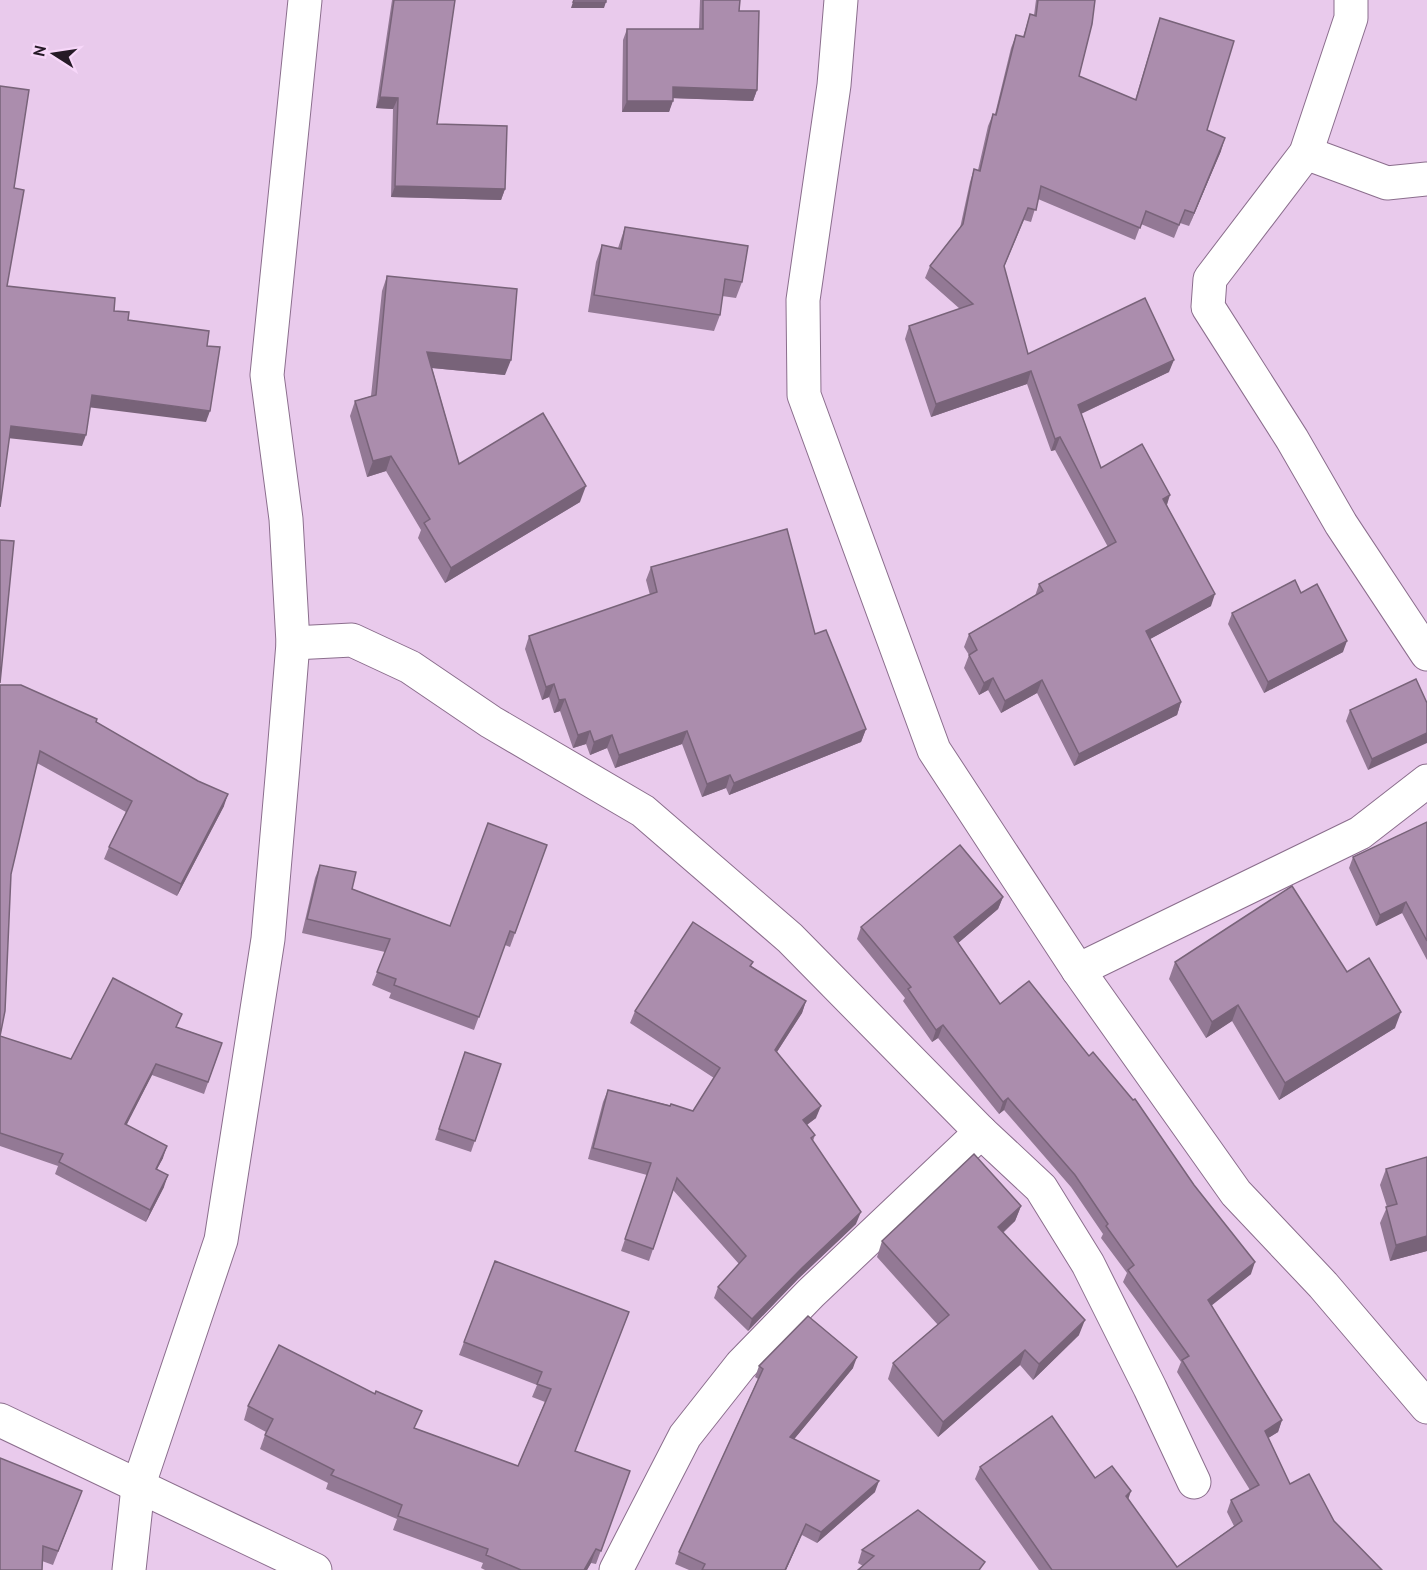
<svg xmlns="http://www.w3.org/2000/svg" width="1427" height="1570" font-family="'PT Sans',sans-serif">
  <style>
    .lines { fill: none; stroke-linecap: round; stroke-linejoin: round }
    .minor-casing { stroke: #8b6e8d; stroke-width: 35 }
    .minor { stroke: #fff; stroke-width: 33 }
    .wall { fill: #937995 }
    .shaded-wall { fill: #786379 }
    .building { fill: #ab8dad; stroke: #786379; stroke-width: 1.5 }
  </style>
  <rect width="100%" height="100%" fill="#e9caec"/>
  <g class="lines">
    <!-- minor casing -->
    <g class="minor-casing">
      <g id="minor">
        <polyline points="841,0 834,85 803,300 804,395 934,750 1078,970 1236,1193 1323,1285 1427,1407"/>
        <polyline points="1351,0 1351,18 1306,153 1210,279 1208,307 1292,439 1341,524 1427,654"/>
        <polyline points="1306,153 1387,183 1427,179"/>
        <polyline points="293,643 352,640 410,667 491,722 643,811 790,938 981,1132 1041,1188 1088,1264 1150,1388 1194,1482"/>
        <polyline points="1078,970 1360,833 1427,781"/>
        <polyline points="0,1420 315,1570"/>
        <polyline points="129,1570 138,1487 221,1240 268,939 283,766 293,643 286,519 267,375 305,0"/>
        <polyline points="616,1570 685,1436 741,1365 811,1293 981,1132"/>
      </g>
    </g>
    <!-- minor -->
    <use href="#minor" class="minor"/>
  </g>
  <!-- wall -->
  <g class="wall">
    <polygon points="392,0 455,0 437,124 505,189 501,200 391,197 393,109 376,108"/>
    <polygon points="700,0 740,0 739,11 757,90 753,101 673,98 669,112 622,112 623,40 627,29 699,29"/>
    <polygon points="1036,0 1095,0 1079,76 1135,100 1160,18 1207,130 1221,151 1189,226 1180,223 1174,238 1141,224 1135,240 1038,199 1031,222 1024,220 1004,267 1028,354 1169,372 1081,414 1101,468 1167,505 1211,606 1150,639 1181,702 1177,715 1074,766 1037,693 1001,713 988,690 979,695 964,668 969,655 964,647 969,634 1035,596 1039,584 1108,547 1055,450 1051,451 1027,384 931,417 905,339 909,326 960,309 925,278 930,266 960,228 970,182 974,169 978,170 988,126 993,114 995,114 1011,48 1016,35 1023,37 1030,14 1034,15"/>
    <polygon points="625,227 742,282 736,298 722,296 720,315 714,331 588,312 596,262 602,245 618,248"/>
    <polygon points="387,276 505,375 432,368 459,464 580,502 445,583 418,538 421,530 386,471 367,477 350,416 355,401 371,396 382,291"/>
    <polygon points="651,567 815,634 866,729 861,742 729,795 726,788 702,797 682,744 615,768 607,748 590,755 586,744 573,748 560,711 554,713 549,697 542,700 525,649 529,636 650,595 646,580"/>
    <polygon points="1301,593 1343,652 1264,693 1228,624 1232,613"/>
    <polygon points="0,685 96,722 224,806 177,896 104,859 109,847 126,812 37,763 11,874"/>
    <polygon points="1427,703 1368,770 1346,721 1350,710"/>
    <polygon points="1427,822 1427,960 1402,913 1376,926 1349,868 1353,857"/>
    <polygon points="547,845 510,947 505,945 474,1030 389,998 391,993 372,985 385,952 302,933 315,878 320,865 352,889 450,926"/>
    <polygon points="1003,897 998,909 958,943 1000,1004 1251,1274 1211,1306 1282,1420 1278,1432 1268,1438 1290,1484 1334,1521 1382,1570 1039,1570 975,1479 980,1467 1095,1478 1128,1500 1177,1567 1234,1526 1227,1512 1231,1500 1250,1490 1177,1372 1181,1362 1123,1282 1127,1273 1101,1238 1103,1234 1071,1187 1004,1110 999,1114 938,1038 932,1042 903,1001 905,998 857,939 861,927"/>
    <polygon points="753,962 751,966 806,1001 802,1013 777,1052 816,1118 807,1125 815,1135 813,1141 856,1224 798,1279 748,1331 714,1298 718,1287 739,1264 673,1190 649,1261 621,1251 647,1175 588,1159 603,1102 608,1090 693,1111 714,1078 630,1023 635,1011"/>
    <polygon points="1175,962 1347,972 1395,1028 1279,1100 1232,1021 1206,1038 1169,979"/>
    <polygon points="177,1027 222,1043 204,1094 152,1075 126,1125 163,1158 157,1169 164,1187 146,1222 55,1174 58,1166 0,1146 0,1036 71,1059"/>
    <polygon points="465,1052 501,1064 471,1152 435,1140"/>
    <polygon points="1386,1169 1427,1251 1390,1261 1380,1223 1387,1207 1380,1185"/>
    <polygon points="1021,1206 1015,1221 1003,1233 1079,1335 1033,1380 1020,1365 938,1437 888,1379 893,1363 938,1325 877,1257 882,1241"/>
    <polygon points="495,1261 629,1312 575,1451 630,1471 596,1564 591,1563 587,1570 485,1570 481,1568 483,1563 393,1530 397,1519 326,1489 328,1483 260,1449 266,1432 244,1420 248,1406 375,1394 415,1429 518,1466 545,1402 532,1397 537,1385 459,1355"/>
    <polygon points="759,1366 853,1368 794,1439 875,1492 817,1543 802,1535 786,1570 689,1570 675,1564 679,1552 758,1379 755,1377"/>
    <polygon points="77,1504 53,1565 42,1561 0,1570"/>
    <polygon points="862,1550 982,1570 863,1566 858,1563"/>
  </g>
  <!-- shaded-wall -->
  <g class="shaded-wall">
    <polygon points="573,2 606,2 604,8 571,8"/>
    <polygon points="673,87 757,90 753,101 669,98"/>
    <polygon points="380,97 398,98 393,109 376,108"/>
    <polygon points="627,101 673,101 669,112 622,112"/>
    <polygon points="1225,138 1221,151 1189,226 1194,213"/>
    <polygon points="395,186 505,189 501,200 391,197"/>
    <polygon points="427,352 511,360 505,375 422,367"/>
    <polygon points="1174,360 1169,372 1074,417 1078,405"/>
    <polygon points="1031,371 1027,384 931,417 936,404"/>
    <polygon points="92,395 210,411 206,422 87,407"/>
    <polygon points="11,426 86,435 82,446 7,438"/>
    <polygon points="1060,437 1055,450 1051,451 1055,439"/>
    <polygon points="391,456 386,471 367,477 373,461"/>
    <polygon points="586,486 580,502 445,583 451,568"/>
    <polygon points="1170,495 1166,508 1163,499"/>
    <polygon points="1215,594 1211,606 1141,644 1146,631"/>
    <polygon points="1347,641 1343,652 1264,693 1268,682"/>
    <polygon points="993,678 988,690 979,695 984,683"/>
    <polygon points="1042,680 1037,693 1001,713 1005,701"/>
    <polygon points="554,684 549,697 542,700 546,687"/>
    <polygon points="565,699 560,711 554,713 559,700"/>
    <polygon points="1181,702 1177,715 1074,766 1079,754"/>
    <polygon points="866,729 861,742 729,795 734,783"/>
    <polygon points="590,731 586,744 573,748 578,735"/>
    <polygon points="687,731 682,744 615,768 619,755"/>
    <polygon points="1427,733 1427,743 1368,770 1372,759"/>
    <polygon points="612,735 607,748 590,755 594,742"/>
    <polygon points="730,775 726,788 702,797 707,784"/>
    <polygon points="228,794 224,806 177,896 181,884"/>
    <polygon points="1003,897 998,909 950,950 954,937"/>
    <polygon points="1406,902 1402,913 1376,926 1380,915"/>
    <polygon points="806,1001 802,1013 771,1061 775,1050"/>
    <polygon points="1238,1005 1232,1021 1206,1038 1212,1022"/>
    <polygon points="1401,1012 1395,1028 1279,1100 1285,1083"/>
    <polygon points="943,1025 938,1038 932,1042 936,1030"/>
    <polygon points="156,1064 152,1075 121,1136 125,1124"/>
    <polygon points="1008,1098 1004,1110 999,1114 1003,1102"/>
    <polygon points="821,1106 816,1118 798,1131 803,1120"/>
    <polygon points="167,1146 163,1158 151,1180 156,1169"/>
    <polygon points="168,1175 164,1187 146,1222 150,1210"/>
    <polygon points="1021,1206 1015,1221 992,1242 998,1227"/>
    <polygon points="861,1212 856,1224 798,1279 748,1331 752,1319 802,1268"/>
    <polygon points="1427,1236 1427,1251 1390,1261 1396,1245"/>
    <polygon points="1255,1262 1251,1274 1203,1312 1208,1300"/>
    <polygon points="1085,1320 1079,1335 1033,1380 1039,1364"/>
    <polygon points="1025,1350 1020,1365 938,1437 943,1422"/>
    <polygon points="857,1357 853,1368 786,1449 790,1437"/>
    <polygon points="1282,1420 1278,1432 1260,1443 1265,1431"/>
    <polygon points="879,1481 875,1492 817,1543 821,1532"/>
    <polygon points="1131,1491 1127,1503 1126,1496"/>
    <polygon points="806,1524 786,1570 785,1570"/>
    <polygon points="596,1549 591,1563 587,1570 584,1570"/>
  </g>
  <!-- building -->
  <g class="building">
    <polygon points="394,0 455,0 437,124 507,126 505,189 395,186 398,98 380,97"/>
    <polygon points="574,0 606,0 606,2 573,2"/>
    <polygon points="703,0 740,0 739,11 759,11 757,90 673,87 673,101 627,101 627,29 703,29"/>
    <polygon points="1038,0 1095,0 1092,24 1079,76 1136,100 1160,18 1234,41 1207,130 1225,138 1194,213 1185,210 1179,225 1146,211 1140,228 1041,186 1036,210 1028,208 1004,266 1028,354 1145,298 1174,360 1078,405 1101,468 1142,444 1170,495 1163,499 1215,594 1146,631 1181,702 1079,754 1042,680 1005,701 993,678 984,683 969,655 977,650 969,634 1043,591 1039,584 1116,542 1060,437 1055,439 1031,371 936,404 909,326 973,304 930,266 963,224 974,169 980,171 993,114 996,115 1016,35 1024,37 1030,14 1036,16"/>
    <polygon points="0,86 29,90 14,188 24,190 7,286 115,298 114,311 129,312 128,320 209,331 207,346 220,347 210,411 92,395 86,435 11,426 0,507"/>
    <polygon points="625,227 748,246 742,282 725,279 720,315 594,295 602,245 621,249"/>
    <polygon points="387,276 517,289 511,360 427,352 459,464 543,413 586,486 451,568 424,523 430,519 391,456 373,461 355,401 376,395"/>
    <polygon points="787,529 815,634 826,630 866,729 734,783 730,775 707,784 687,731 619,755 612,735 594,742 590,731 578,735 565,699 559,700 554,684 546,687 529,636 657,592 651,567"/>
    <polygon points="0,540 14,541 0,683"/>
    <polygon points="1295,580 1301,593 1317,584 1347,641 1268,682 1232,613"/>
    <polygon points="1416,679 1427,703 1427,733 1372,759 1350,710"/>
    <polygon points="0,685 21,685 97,719 96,722 198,781 228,794 181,884 109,847 132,801 40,751 11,874 5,1011 0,1036"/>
    <polygon points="1427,822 1427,941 1406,902 1380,915 1353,857"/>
    <polygon points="488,823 547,845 515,933 510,931 479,1017 394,985 396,979 377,972 390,939 307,919 320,865 356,872 352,889 450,926"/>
    <polygon points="960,845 1003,897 954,937 1000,1004 1029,981 1089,1056 1093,1052 1133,1100 1135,1099 1194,1185 1255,1262 1208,1300 1282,1420 1265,1431 1290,1484 1309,1474 1334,1521 1382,1570 1052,1570 980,1467 1052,1416 1095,1478 1112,1466 1131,1491 1126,1496 1177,1567 1242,1521 1231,1500 1259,1485 1182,1360 1189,1356 1128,1270 1134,1265 1106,1226 1108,1224 1075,1175 1008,1098 1003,1102 943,1025 936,1030 908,989 911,987 861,927"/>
    <polygon points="1292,886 1347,972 1369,958 1401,1012 1285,1083 1238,1005 1212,1022 1175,962"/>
    <polygon points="693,922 753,962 750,966 806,1001 775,1050 821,1106 803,1120 815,1135 811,1138 861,1212 802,1268 752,1319 718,1287 746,1256 677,1178 653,1249 625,1239 651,1163 593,1148 608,1090 670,1106 671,1104 693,1111 720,1068 635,1011"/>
    <polygon points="113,978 182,1014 176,1027 222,1043 208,1082 156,1064 125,1124 167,1146 156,1169 168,1175 150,1210 59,1162 63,1154 0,1133 0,1036 71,1059"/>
    <polygon points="465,1052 501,1064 475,1141 439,1129"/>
    <polygon points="974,1154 1021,1206 998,1227 1085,1320 1039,1364 1025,1350 943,1422 893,1363 949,1315 882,1241"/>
    <polygon points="1427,1157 1427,1236 1396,1245 1386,1207 1397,1204 1386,1169"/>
    <polygon points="495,1261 629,1312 575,1451 630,1471 601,1551 596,1549 584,1570 521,1570 486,1555 488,1549 398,1516 402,1505 331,1475 334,1470 265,1435 273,1419 248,1406 279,1345 375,1394 376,1391 422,1411 414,1428 518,1466 551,1389 537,1384 542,1372 464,1342"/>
    <polygon points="808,1316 857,1357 790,1437 879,1481 821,1532 806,1524 785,1570 702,1570 705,1564 679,1552 763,1369 759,1366"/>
    <polygon points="0,1458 82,1491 58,1551 43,1546 42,1570 0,1570"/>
    <polygon points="918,1510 985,1562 979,1570 858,1570 874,1556 862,1550"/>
  </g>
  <!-- north arrow -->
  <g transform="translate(54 54) rotate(282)" stroke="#f7d7f9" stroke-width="4.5" paint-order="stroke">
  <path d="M0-4.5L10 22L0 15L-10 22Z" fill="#251a26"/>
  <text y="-9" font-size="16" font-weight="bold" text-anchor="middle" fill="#251a26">N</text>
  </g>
</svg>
